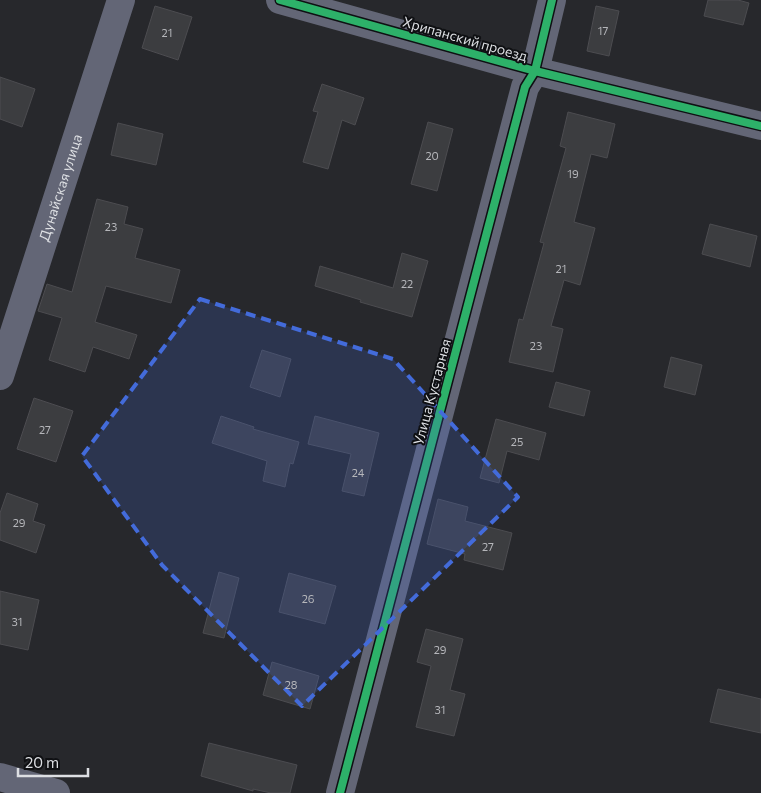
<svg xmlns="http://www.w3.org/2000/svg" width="761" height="793" font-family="Commissioner,sans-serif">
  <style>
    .building { fill: #3c3d40; stroke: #4c4c50 }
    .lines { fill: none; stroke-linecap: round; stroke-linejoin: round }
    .minor { stroke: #636676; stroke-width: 28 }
    .cycleway-casing { stroke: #0f1013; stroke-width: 11 }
    .cycleway { stroke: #2db169; stroke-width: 8 }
    .marked { fill: #436bda; fill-opacity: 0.2; stroke: #436bda; stroke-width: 4; stroke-dasharray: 10 6; stroke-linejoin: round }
    .labels { text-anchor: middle; stroke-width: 4; stroke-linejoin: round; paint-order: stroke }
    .number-label { font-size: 11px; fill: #b5b6ba }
    .street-label { font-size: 14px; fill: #dddfe3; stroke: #0f1013 }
  </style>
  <rect width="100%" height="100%" fill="#27282c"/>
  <!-- building -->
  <g class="building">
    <polygon points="708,0 738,0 749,3 743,25 704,16"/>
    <polygon points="155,6 192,17 178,60 142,48"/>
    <polygon points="596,6 619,11 609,56 587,51"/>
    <polygon points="0,77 35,89 22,127 0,119"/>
    <polygon points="322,84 364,98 355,125 342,120 328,169 303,162 318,112 313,111"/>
    <polygon points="568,112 615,124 607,158 591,154 574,222 595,228 580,285 564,280 551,326 563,329 553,372 509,362 519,319 523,320 544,243 540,242 566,148 560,146"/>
    <polygon points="428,122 453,129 437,191 411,184"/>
    <polygon points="118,123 163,134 156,165 111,155"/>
    <polygon points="97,199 128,207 124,224 143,229 135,258 180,270 171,303 106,286 95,322 137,335 129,359 93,347 85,372 49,360 62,318 38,311 47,284 72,292"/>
    <polygon points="710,224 757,236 750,267 702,254"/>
    <polygon points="402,253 428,261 412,317 360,302 361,300 315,286 320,266 393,288"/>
    <polygon points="262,350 291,359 280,397 250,387"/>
    <polygon points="671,357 702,365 695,395 664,387"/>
    <polygon points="556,382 590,391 584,416 549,407"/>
    <polygon points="34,398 73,411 56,462 17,449"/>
    <polygon points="221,416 254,427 253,429 299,442 293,464 290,463 285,487 263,481 267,461 212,443"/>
    <polygon points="315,416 379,433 364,496 342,491 351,454 308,444"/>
    <polygon points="496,419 546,433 539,460 507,451 499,483 480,478"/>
    <polygon points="7,493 38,504 33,521 45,525 36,553 0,540 0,513"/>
    <polygon points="438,499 468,507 465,521 512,533 503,570 464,560 465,554 427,544"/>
    <polygon points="219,572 239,578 224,638 203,633"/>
    <polygon points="289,573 336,586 325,624 279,612"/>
    <polygon points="0,591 39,600 28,650 0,644"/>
    <polygon points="426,629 463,639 450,690 465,694 454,736 416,727 431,666 417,662"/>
    <polygon points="272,662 319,676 310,709 263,695"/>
    <polygon points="718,689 761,699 761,733 710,722"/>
    <polygon points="209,743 297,765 290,793 271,793 253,789 253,791 201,776"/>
  </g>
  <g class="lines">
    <!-- minor -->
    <g class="minor">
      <polyline points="280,0 535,71 761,126"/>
      <path id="s1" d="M0 376 121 0"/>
      <polyline points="0,777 56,793"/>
      <polyline points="340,793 525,87 535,71 552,0"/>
    </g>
    <!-- cycleway casing -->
    <g class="cycleway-casing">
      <g id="cycleway">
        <polyline points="280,0 535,71 761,126"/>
        <polyline points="340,793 525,87 535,71 552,0"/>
      </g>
    </g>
    <!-- cycleway -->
    <use href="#cycleway" class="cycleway"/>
  </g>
  <!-- marked area -->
  <path class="marked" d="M200 299 393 359 518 497 302 706 162 565 82 456Z"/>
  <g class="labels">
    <!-- number labels -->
    <g class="number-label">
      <text x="603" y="35">17</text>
      <text x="167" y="37">21</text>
      <text x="432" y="160">20</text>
      <text x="573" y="178">19</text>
      <text x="111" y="231">23</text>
      <text x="561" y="273">21</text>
      <text x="407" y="288">22</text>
      <text x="536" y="350">23</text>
      <text x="45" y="434">27</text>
      <text x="517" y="446">25</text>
      <text x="358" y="477">24</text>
      <text x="19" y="527">29</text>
      <text x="488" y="551">27</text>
      <text x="308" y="603">26</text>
      <text x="17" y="626">31</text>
      <text x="440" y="654">29</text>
      <text x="291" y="689">28</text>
      <text x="440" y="714">31</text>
    </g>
    <!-- street labels -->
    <g class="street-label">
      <text transform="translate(465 39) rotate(16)" y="5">Хрипанский проезд</text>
      <text dy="5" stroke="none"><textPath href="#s1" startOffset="198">Дунайская улица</textPath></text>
      <text transform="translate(432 392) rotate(-75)" y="5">Улица Кустарная</text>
    </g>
  </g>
  <!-- scale -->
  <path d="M18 768v8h70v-8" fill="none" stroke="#dddfe3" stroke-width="2.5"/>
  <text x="25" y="768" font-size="15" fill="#dddfe3" stroke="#0f1013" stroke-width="4" paint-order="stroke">20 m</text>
</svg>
